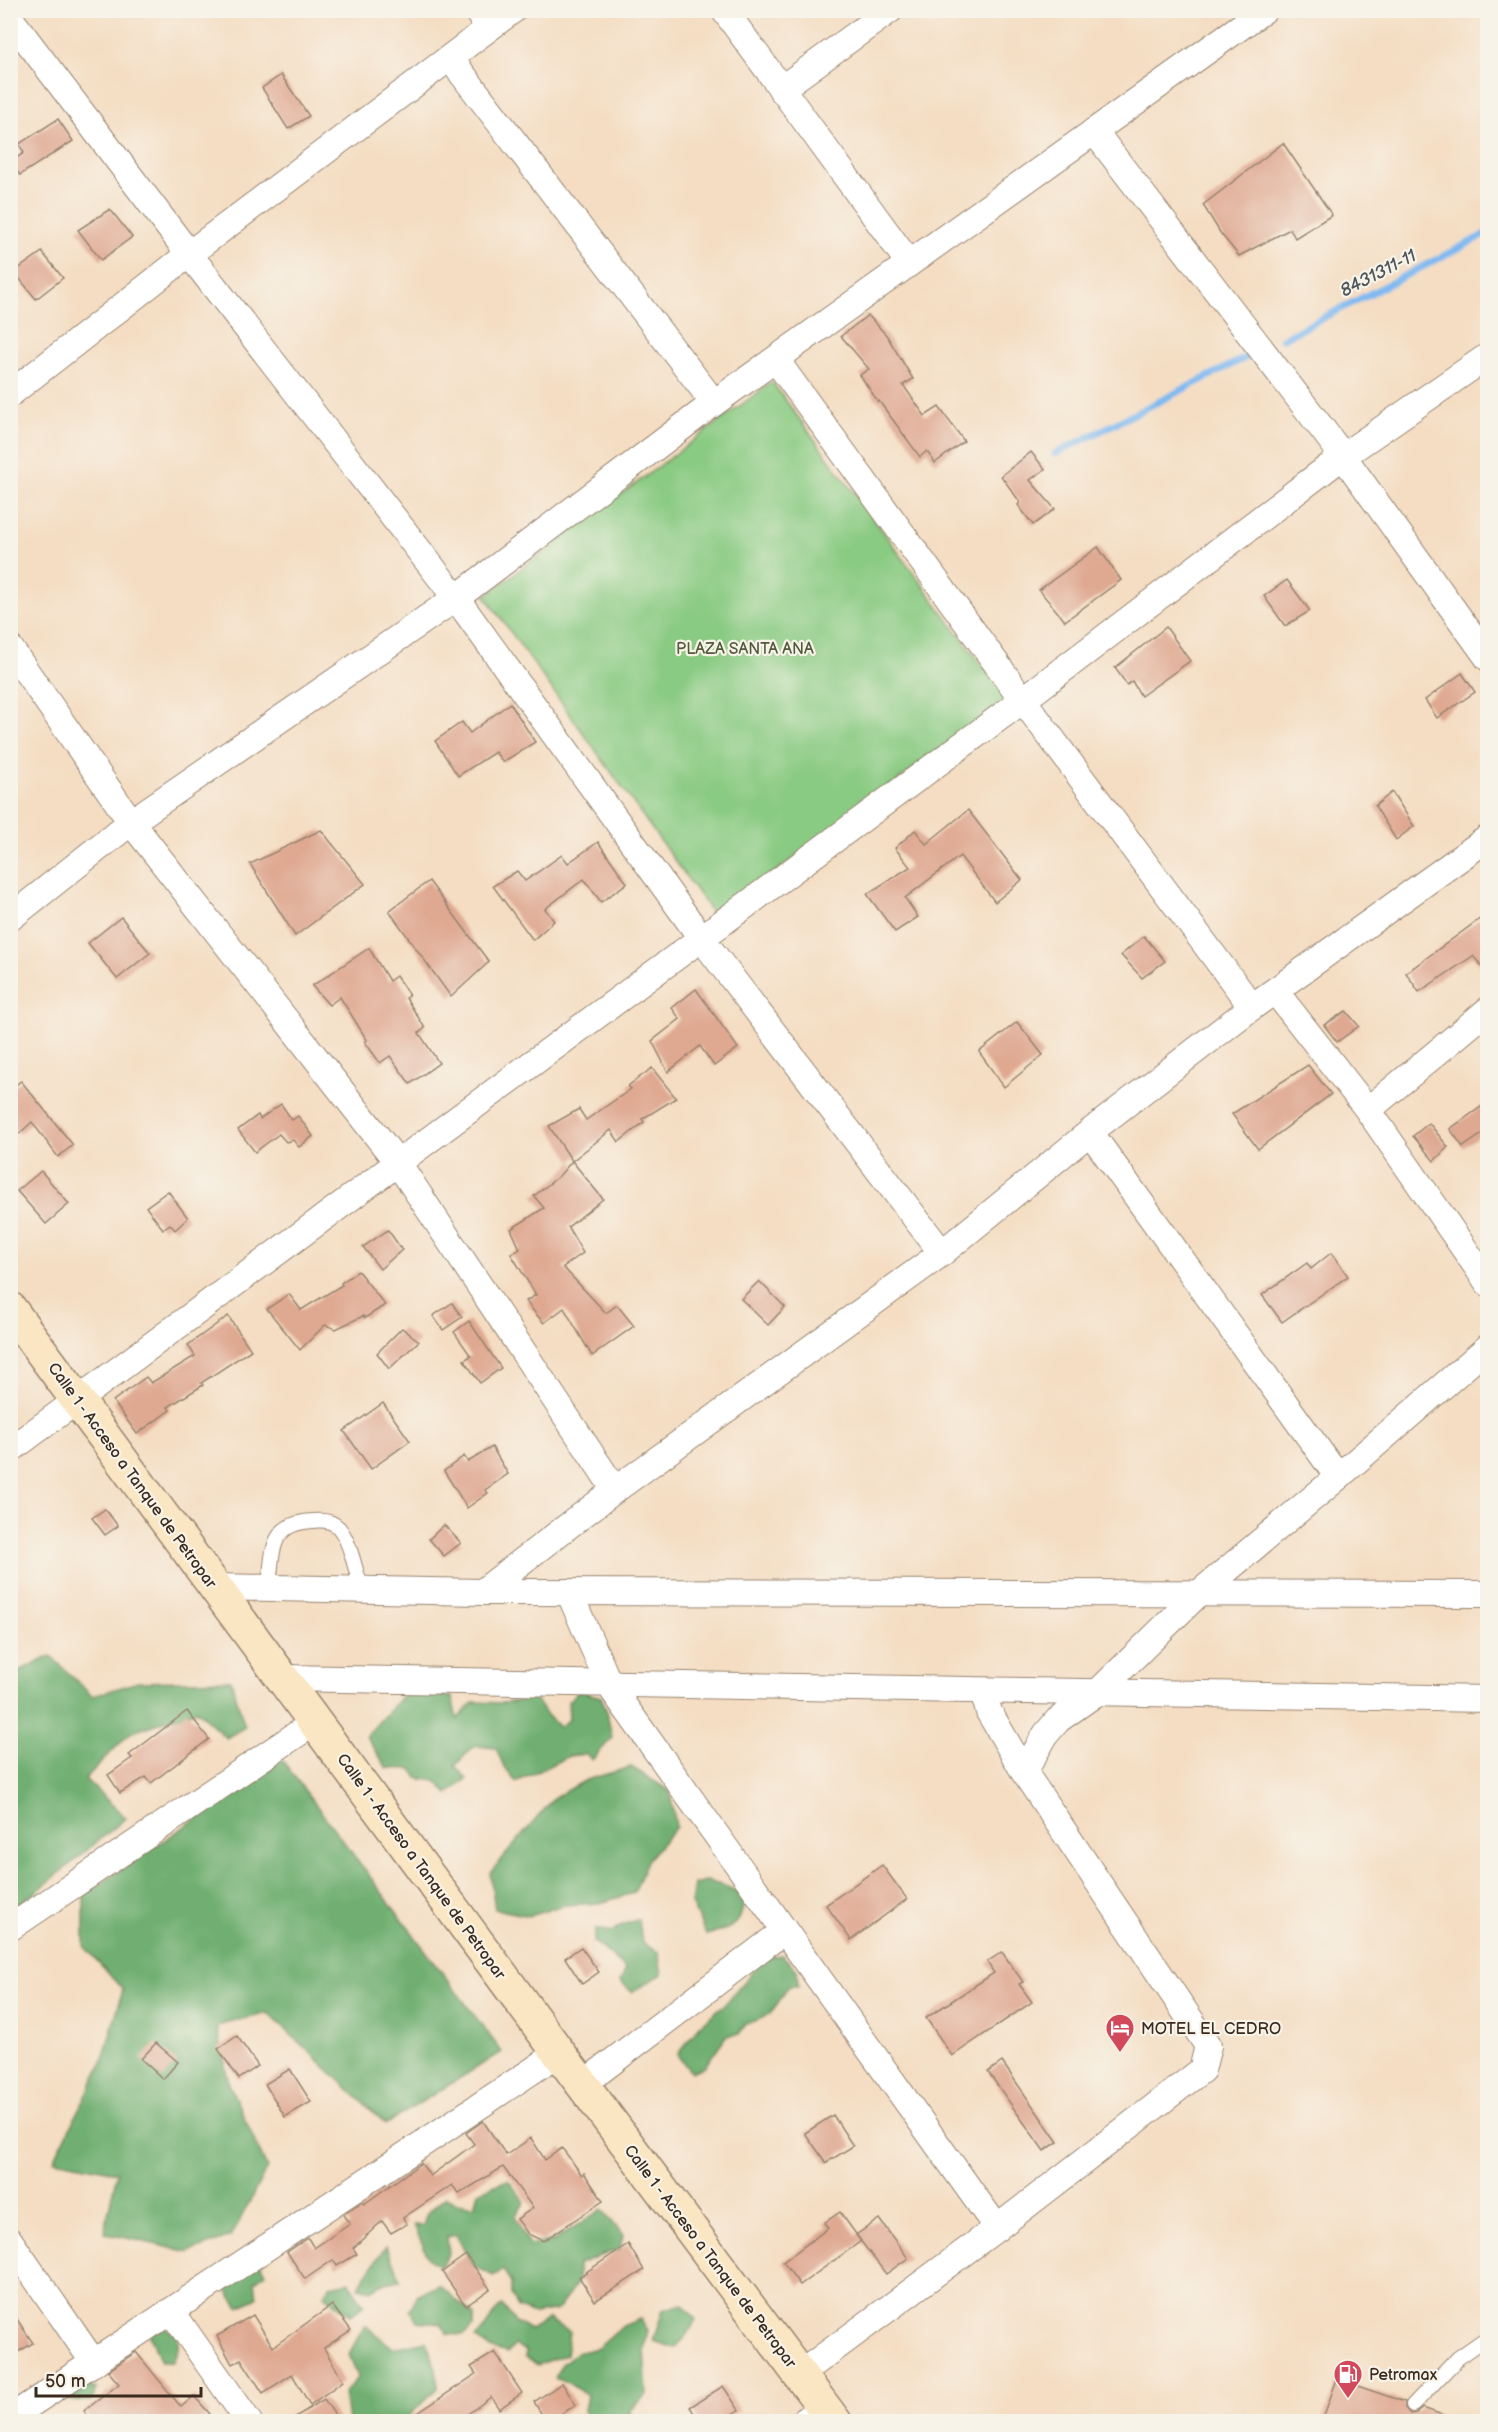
<svg xmlns="http://www.w3.org/2000/svg" width="1498" height="2432" font-family="'Balsamiq Sans',sans-serif">
  <style>
    .green { fill: #8acb83; stroke: #627a50; stroke-width: 1.5 }
    .forest { fill: #6faf71; stroke: #556c48; stroke-width: 1.5 }
    .lines { fill: none; stroke-linecap: round; stroke-linejoin: round }
    .stream { stroke: #7fb9f1; stroke-width: 7 }
    .building { fill: #dfa891 }
    .lane-casing { stroke: #988470; stroke-width: 16 }
    .street-casing { stroke: #988470; stroke-width: 28 }
    .secondary-casing { stroke: #988470; stroke-width: 36 }
    .lane { stroke: #fff; stroke-width: 14 }
    .street { stroke: #fff; stroke-width: 26 }
    .secondary { stroke: #fbe6c3; stroke-width: 33 }
    .labels { text-anchor: middle; stroke-width: 4.5; stroke-linejoin: round; paint-order: stroke }
    .park-label { font-size: 16px; fill: #535a3c; stroke: #f7f3e8 }
    .street-label { font-size: 16px; fill: #3b2a1e; stroke: #f7f3e8 }
    .poi-label { font-size: 16px; fill: #3b2a1e; stroke: #f7f3e8; text-anchor: start }
    .water-label { font-size: 18px; font-style: italic; fill: #4f555d; stroke: #f7f3e8 }
  </style>
  <rect width="100%" height="100%" fill="#f7f3e8"/>
  <filter id="ink" filterUnits="userSpaceOnUse"><feTurbulence type="fractalNoise" baseFrequency=".0167" numOctaves="2"/><feDisplacementMap in="SourceGraphic" scale="12" xChannelSelector="R" yChannelSelector="G"/><feConvolveMatrix kernelMatrix="1 2 1 2 8 2 1 2 1" color-interpolation-filters="sRGB"/></filter>
  <filter id="wash" filterUnits="userSpaceOnUse"><feTurbulence type="fractalNoise" baseFrequency=".008" numOctaves="4" result="noise"/><feDisplacementMap in="SourceGraphic" scale="24" xChannelSelector="R" yChannelSelector="G"/><feGaussianBlur stdDeviation="1.35" result="paint"/><feColorMatrix in="noise" values="0 0 0 0 0 0 0 0 0 0 0 0 0 0 0 0 0 1.4 0 .05"/><feComposite in="paint" operator="in"/></filter>
  <g filter="url(#wash)">
    <rect width="100%" height="100%" fill="#f4ddc2"/>
    <!-- green -->
    <polygon class="green" points="772,382 1007,699 715,917 485,596"/>
    <!-- forest -->
    <g class="forest">
      <polygon points="51,1656 92,1696 138,1682 231,1680 245,1727 226,1738 197,1710 130,1733 85,1779 126,1818 34,1894 11,1908 10,1675"/>
      <polygon points="579,1691 601,1697 607,1712 612,1738 592,1760 586,1754 569,1756 516,1782 504,1767 496,1748 474,1746 455,1766 467,1779 448,1794 436,1781 417,1778 412,1769 387,1768 366,1736 402,1696 425,1693 452,1697 457,1719 474,1702 503,1703 536,1698 543,1711 559,1727 569,1719 568,1701"/>
      <polygon points="282,1760 502,2052 386,2124 268,2013 217,2026 229,2084 267,2168 231,2237 189,2252 104,2233 117,2172 54,2160 102,2063 123,1990 84,1946 84,1895"/>
      <polygon points="631,1767 670,1791 676,1827 648,1859 634,1893 600,1903 564,1905 530,1916 495,1909 490,1873 554,1798 586,1780"/>
      <path d="M706 1881 725 1886 744 1897C742 1928 732 1928 706 1935L691 1903 694 1884Z"/>
      <polygon points="639,1919 642,1943 658,1952 662,1974 632,1992 620,1981 626,1969 594,1941 596,1929 612,1932 622,1925"/>
      <path d="M782 1955 797 1970 798 1986H789C775 2005 773 2019 746 2023L739 2034 726 2036 705 2066 691 2072 677 2055 700 2025 725 2004 751 1974 762 1957Z"/>
      <polygon points="508,2180 525,2202 515,2216 529,2245 553,2241 602,2209 623,2235 620,2249 578,2264 578,2282 557,2310 535,2314 518,2308 511,2294 511,2282 503,2270 493,2276 473,2265 456,2235 447,2237 449,2253 440,2267 429,2259 414,2225 423,2226 427,2213 446,2197 457,2203 474,2206 478,2192"/>
      <polygon points="386,2246 401,2280 381,2284 371,2290 358,2287"/>
      <polygon points="258,2257 266,2273 255,2281 257,2298 239,2307 221,2282"/>
      <polygon points="349,2282 364,2305 351,2315 324,2295 330,2286"/>
      <polygon points="439,2285 474,2315 474,2326 463,2335 448,2334 441,2324 418,2321 410,2310 417,2296"/>
      <polygon points="682,2304 696,2319 688,2335 675,2348 653,2341 663,2310"/>
      <path d="M502 2305 516 2323 530 2330 548 2319 569 2332 566 2355 537 2365 526 2358V2351L515 2345 507 2353 489 2348 476 2338C488 2327 490 2315 502 2305Z"/>
      <polygon points="640,2319 648,2331 644,2349 647,2394 629,2412 641,2421 587,2421 584,2410 587,2396 567,2382 554,2378 562,2364 576,2353 598,2348 623,2326"/>
      <polygon points="162,2325 178,2337 178,2348 173,2362 161,2362 150,2335"/>
      <polygon points="365,2325 393,2348 426,2341 436,2369 438,2387 404,2421 348,2421 344,2393 358,2377 349,2354"/>
      <polygon points="88,2377 91,2388 97,2389 91,2401 61,2400"/>
    </g>
    <g class="lines">
      <!-- stream -->
      <g class="stream">
        <polyline points="1282,339 1488,233"/>
        <polyline points="1055,454 1249,356"/>
      </g>
    </g>
    <g id="blocks">
      <!-- building -->
      <g class="building">
        <polygon points="281,75 309,116 288,129 262,88"/>
        <polygon points="58,119 73,141 20,175 10,162 24,153 19,144"/>
        <polygon points="1283,143 1332,215 1295,238 1290,229 1239,256 1221,234 1203,205"/>
        <polygon points="110,209 132,237 101,260 78,230"/>
        <polygon points="42,252 63,278 36,299 14,272"/>
        <polygon points="868,315 887,336 913,379 903,385 925,416 939,407 964,441 935,463 927,451 920,457 879,401 878,402 860,375 869,369 841,336"/>
        <polygon points="1031,452 1045,469 1030,480 1055,509 1033,525 1018,505 1020,502 1001,476"/>
        <polygon points="1098,547 1121,580 1065,621 1039,590"/>
        <polygon points="1287,580 1310,611 1285,626 1264,596"/>
        <polygon points="1166,627 1190,661 1141,696 1132,681 1127,685 1115,668"/>
        <polygon points="1462,673 1475,692 1437,718 1425,700"/>
        <polygon points="510,703 535,742 503,762 495,752 458,776 435,741 462,722 470,733"/>
        <polygon points="1392,792 1414,826 1396,840 1375,806"/>
        <polygon points="968,810 1022,880 995,902 960,856 905,898 918,917 895,932 867,894 910,867 895,848 915,830 926,844"/>
        <polygon points="321,830 365,884 295,936 250,864"/>
        <polygon points="598,842 627,883 601,902 584,879 545,909 554,921 533,940 493,886 517,871 525,881 562,855 568,863"/>
        <polygon points="429,881 489,962 451,997 389,911"/>
        <polygon points="1488,913 1488,973 1473,956 1419,992 1406,973"/>
        <polygon points="121,917 150,953 117,979 88,943"/>
        <polygon points="1144,936 1165,961 1142,978 1121,955"/>
        <polygon points="369,948 389,981 396,976 409,995 406,998 425,1028 419,1033 439,1063 410,1084 390,1056 380,1063 365,1042 367,1040 340,997 329,1005 312,986"/>
        <polygon points="696,989 738,1048 714,1066 700,1046 668,1072 652,1041 680,1019 672,1008"/>
        <polygon points="1346,1011 1359,1026 1337,1042 1324,1025"/>
        <polygon points="1017,1022 1043,1055 1004,1087 979,1052"/>
        <polygon points="1308,1065 1331,1094 1258,1149 1232,1114"/>
        <polygon points="652,1068 676,1098 642,1119 644,1122 619,1142 611,1130 572,1161 549,1126 579,1109 586,1120 631,1089 628,1086"/>
        <polygon points="21,1081 73,1145 58,1157 32,1122 19,1134 10,1122 10,1089"/>
        <polygon points="1488,1102 1488,1130 1463,1147 1450,1129"/>
        <polygon points="281,1104 292,1120 298,1116 313,1136 299,1147 293,1140 286,1142 279,1134 255,1152 238,1130 258,1115 260,1119"/>
        <polygon points="1429,1123 1448,1147 1434,1161 1413,1136"/>
        <polygon points="572,1161 603,1199 568,1227 583,1253 563,1267 606,1313 617,1305 634,1326 592,1356 564,1308 544,1323 535,1313 526,1301 536,1295 511,1254 520,1249 511,1229 544,1208 534,1196 559,1176"/>
        <polygon points="41,1171 69,1204 46,1224 17,1191"/>
        <polygon points="168,1191 188,1218 175,1230 170,1224 163,1229 146,1207"/>
        <polygon points="388,1230 402,1250 380,1269 363,1247"/>
        <polygon points="1331,1253 1348,1276 1282,1322 1262,1295 1307,1263 1311,1269"/>
        <polygon points="358,1271 385,1305 365,1318 363,1316 336,1329 325,1325 300,1350 267,1309 289,1294 301,1310 342,1285 341,1283"/>
        <polygon points="759,1281 785,1307 768,1325 741,1299"/>
        <polygon points="452,1303 462,1317 443,1330 433,1316"/>
        <polygon points="228,1316 251,1350 201,1383 203,1385 168,1407 170,1410 137,1434 113,1401 146,1377 151,1383 195,1356 188,1345"/>
        <polygon points="469,1321 501,1368 480,1383 464,1360 471,1356 454,1332"/>
        <polygon points="402,1328 419,1341 389,1369 377,1353"/>
        <polygon points="383,1403 410,1441 371,1469 344,1431"/>
        <polygon points="492,1447 508,1474 485,1490 488,1493 467,1508 444,1471 464,1456 468,1462"/>
        <polygon points="105,1509 118,1526 105,1535 92,1518"/>
        <polygon points="444,1525 461,1543 444,1556 429,1539"/>
        <polygon points="187,1711 209,1739 151,1783 146,1777 120,1793 108,1775 132,1758 129,1755"/>
        <polygon points="882,1865 907,1899 851,1940 826,1905"/>
        <polygon points="581,1947 599,1972 582,1984 565,1958"/>
        <polygon points="1002,1952 1023,1982 1019,1984 1032,2002 952,2056 926,2018 994,1973 987,1962"/>
        <polygon points="237,2036 258,2066 239,2079 218,2049"/>
        <polygon points="156,2043 178,2062 163,2079 141,2059"/>
        <polygon points="1002,2062 1058,2142 1044,2151 988,2072"/>
        <polygon points="290,2069 311,2102 285,2117 265,2084"/>
        <polygon points="833,2115 853,2146 826,2163 805,2133"/>
        <polygon points="483,2121 506,2155 531,2138 545,2160 562,2148 582,2175 584,2173 603,2201 543,2241 528,2234 517,2219 533,2208 503,2167 459,2194 452,2185 403,2218 407,2224 391,2233 382,2221 353,2248 357,2254 337,2266 333,2260 305,2279 287,2252 308,2238 314,2248 350,2224 343,2215 362,2202 364,2204 421,2163 430,2176 474,2144 466,2133"/>
        <polygon points="840,2212 861,2241 800,2285 783,2262 828,2228 824,2223"/>
        <polygon points="879,2219 908,2258 886,2274 856,2235"/>
        <polygon points="628,2244 644,2270 595,2301 579,2277"/>
        <polygon points="466,2255 490,2289 466,2306 442,2272"/>
        <polygon points="332,2305 351,2330 324,2348 343,2381 310,2405 292,2374 263,2393 241,2359 232,2364 217,2336 253,2315 273,2347"/>
        <polygon points="10,2309 33,2343 10,2357"/>
        <polygon points="136,2352 181,2407 194,2396 210,2414 202,2421 92,2421 84,2411 119,2384 108,2371"/>
        <polygon points="495,2352 522,2393 499,2409 491,2397 458,2421 406,2421 476,2374 471,2367"/>
        <polygon points="1337,2379 1405,2402 1405,2408 1410,2414 1416,2413 1423,2408 1454,2419 1453,2421 1322,2421"/>
        <polygon points="562,2383 576,2405 550,2421 546,2421 534,2402"/>
        <polygon points="723,2386 739,2410 722,2421 699,2421 690,2407"/>
        <polygon points="324,2399 339,2421 289,2421"/>
      </g>
    </g>
  </g>
  <g filter="url(#ink)">
    <use href="#blocks" fill-opacity="0" stroke="#988470" stroke-width="1.5"/>
    <g class="lines">
      <!-- lane casing -->
      <g class="lane-casing">
        <g id="lane">
          <path d="M269 1587C273 1552 269 1523 313 1521 322 1520 333 1521 339 1528 352 1545 354 1569 362 1588"/>
          <polyline points="1413,2405 1458,2358 1488,2337"/>
        </g>
      </g>
      <!-- street casing -->
      <g class="street-casing">
        <g id="street">
          <polyline points="476,10 489,28"/>
          <polyline points="724,10 909,263"/>
          <polyline points="10,18 189,254 456,598 702,939 942,1253"/>
          <polyline points="450,58 714,403"/>
          <polyline points="781,89 890,10"/>
          <polyline points="1094,131 1343,456 1488,658"/>
          <polyline points="776,360 1023,700 1252,1007"/>
          <polyline points="10,394 189,254 513,10"/>
          <polyline points="10,648 131,822 398,1163 615,1490"/>
          <polyline points="10,918 131,822 456,598 714,403 1264,10"/>
          <polyline points="1275,991 1368,1110 1488,1283"/>
          <polyline points="1368,1110 1488,1010"/>
          <polyline points="1090,1132 1338,1477"/>
          <polyline points="10,1450 1023,700 1343,456 1488,356"/>
          <polyline points="215,1587 482,1592 1488,1594"/>
          <polyline points="482,1592 615,1490 942,1253 1090,1132 1252,1007 1488,838"/>
          <polyline points="569,1592 610,1686 997,2228"/>
          <path d="M283 1678C684 1688 1086 1691 1488 1699"/>
          <polyline points="1024,1772 1046,1734 1058,1720 1099,1691 1197,1595 1338,1477 1488,1347"/>
          <polyline points="10,1928 315,1722"/>
          <polyline points="583,2084 784,1931"/>
          <polyline points="10,2241 94,2363"/>
          <polyline points="172,2312 249,2422"/>
          <polyline points="800,2374 997,2228 1202,2070 1208,2046 1024,1772 989,1712 983,1691"/>
          <polyline points="10,2418 559,2053"/>
          <polyline points="803,2422 824,2407"/>
        </g>
      </g>
      <!-- secondary casing -->
      <g class="secondary-casing">
        <polyline id="secondary" points="10,1309 559,2053 835,2422"/>
      </g>
      <!-- lane -->
      <use href="#lane" class="lane"/>
      <!-- street -->
      <use href="#street" class="street"/>
      <!-- secondary -->
      <use href="#secondary" class="secondary"/>
    </g>
  </g>
  <!-- icons -->
  <defs>
    <g id="hotel-pin" transform="scale(1.5)"><path d="M0 17L-7.5 6A9.5 9.5 0 1 1 7.5 6Z" fill="#d1495b" stroke="#f7f3e8"/><path d="M-6-4.5h1.5V1H6V5H4.5V3h-9V5H-6ZM-4 0a1.8 1.8 0 1 1 3.6 0ZM.5 0V-2.5h3Q6-2.5 6 0Z" fill="#fff"/></g>
    <g id="fuel-pin" transform="scale(1.5)"><path d="M0 17L-7.5 6A9.5 9.5 0 1 1 7.5 6Z" fill="#d1495b" stroke="#f7f3e8"/><path d="M-5.5-6h7V0h2V4h1.3V-2.5L3-4.5l.8-.8L6-3V5H2.5V1h-1V6h-7ZM-4.2-4.7v3.2H.2V-4.7Z" fill="#fff"/></g>
  </defs>
  <g fill-rule="evenodd">
    <use href="#hotel-pin" x="1120" y="2028"/>
    <use href="#fuel-pin" x="1348" y="2374"/>
  </g>
  <g class="labels">
    <!-- park labels -->
    <g class="park-label">
      <text x="745" y="654">PLAZA SANTA ANA</text>
    </g>
    <!-- street labels -->
    <g class="street-label">
      <text transform="translate(133 1475) rotate(54)" y="6">Calle 1 - Acceso a Tanque de Petropar</text>
      <text transform="translate(422 1866) rotate(54)" y="6">Calle 1 - Acceso a Tanque de Petropar</text>
      <text transform="translate(711 2256) rotate(53)" y="6">Calle 1 - Acceso a Tanque de Petropar</text>
    </g>
    <!-- poi labels -->
    <g class="poi-label">
      <text x="1141" y="2034">MOTEL EL CEDRO</text>
      <text x="1369" y="2380">Petromax</text>
    </g>
    <!-- water labels -->
    <g class="water-label">
      <text transform="translate(1378 273) rotate(-27)" y="6">8431311-11</text>
    </g>
  </g>
  <!-- margin -->
  <rect width="1498" height="2432" fill="none" stroke="#f7f3e8" stroke-width="36"/>
  <!-- scale -->
  <path d="M36 2387v9h165v-9" fill="none" stroke="#3b2a1e" stroke-width="3"/>
  <text x="45" y="2387" font-size="18" fill="#3b2a1e" stroke="#f7f3e8" stroke-width="4.5" paint-order="stroke">50 m</text>
</svg>
